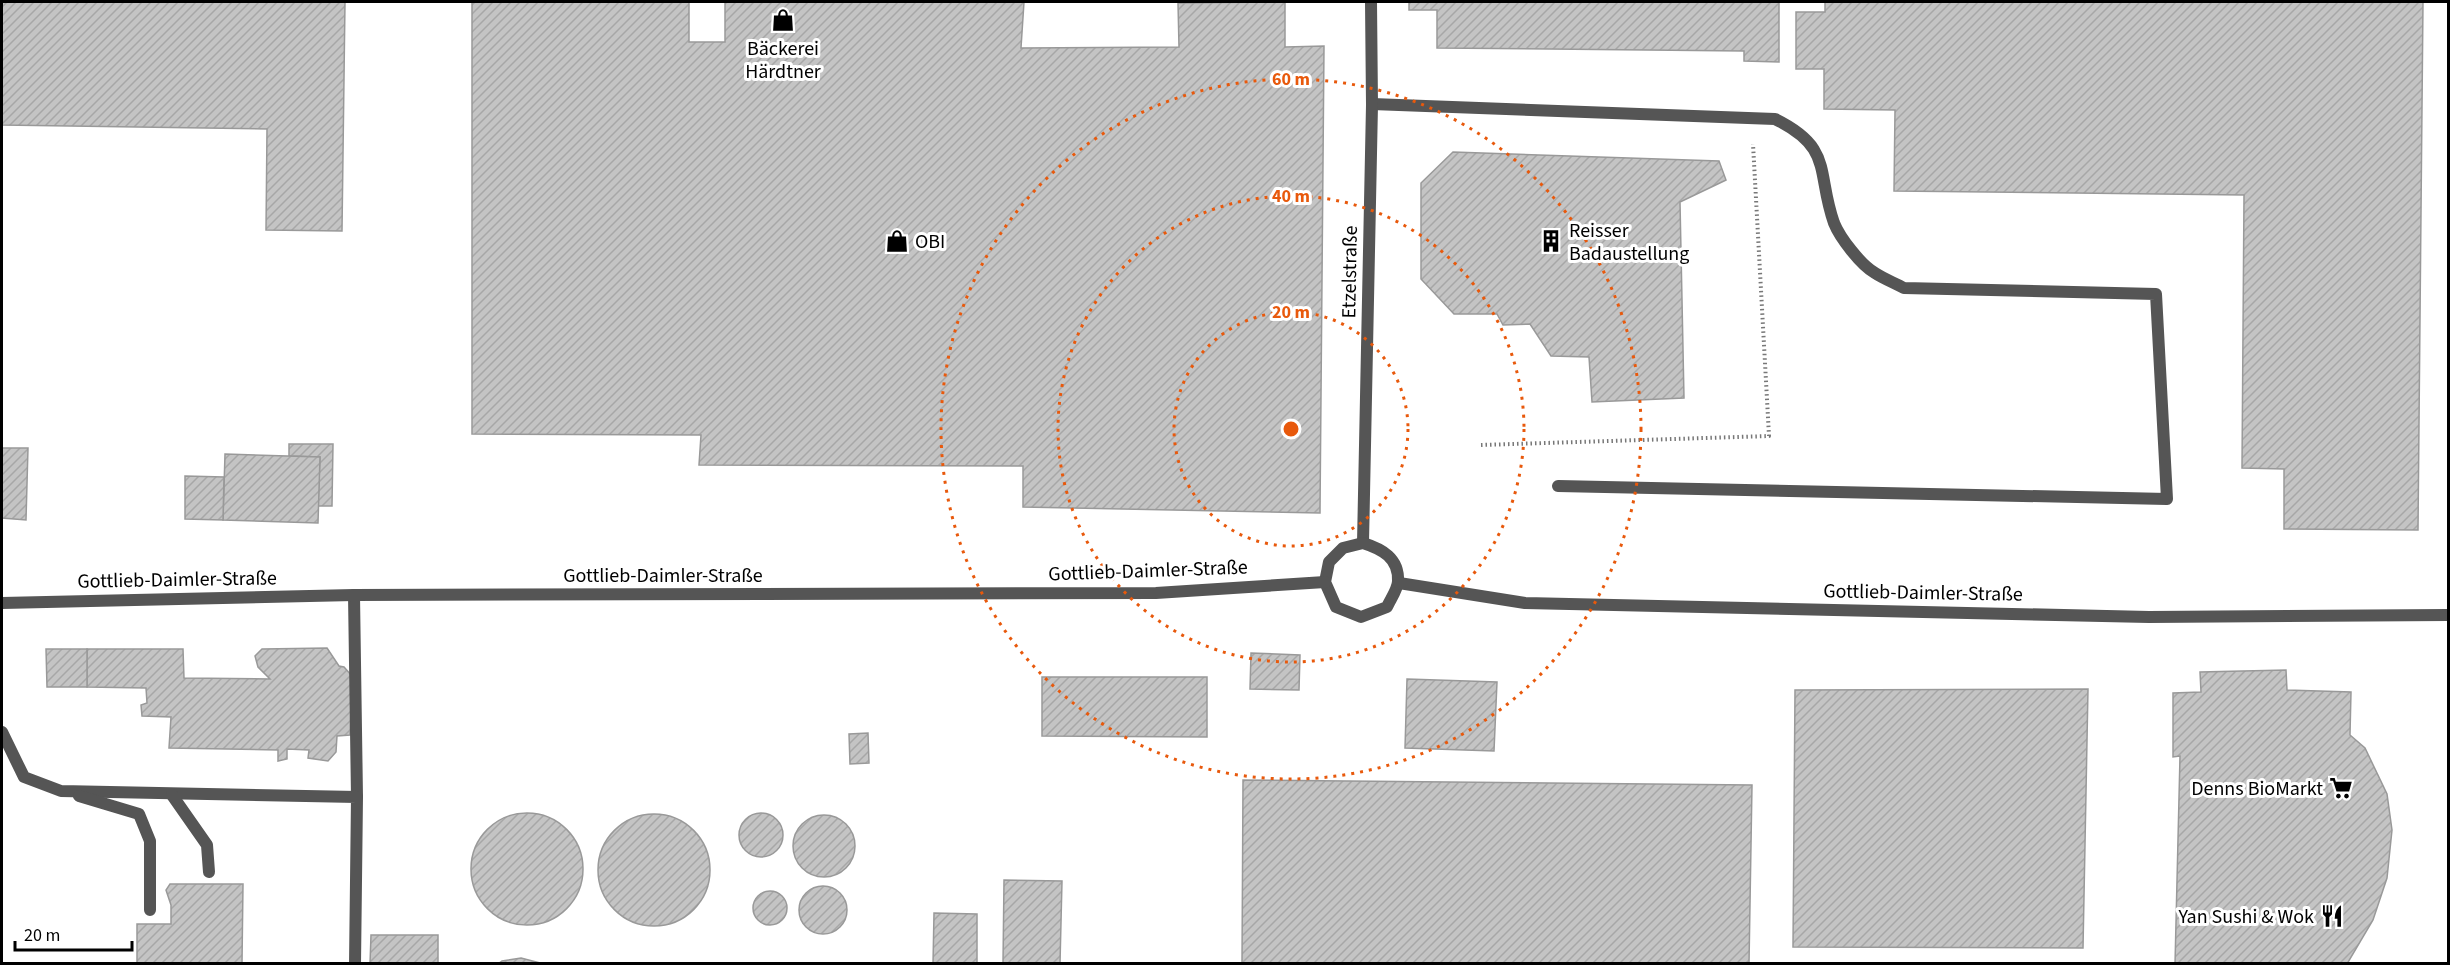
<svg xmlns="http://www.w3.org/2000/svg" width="2450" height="965" font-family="'Source Sans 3',sans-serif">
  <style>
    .building { fill: url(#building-hatch); stroke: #999; stroke-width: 1.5 }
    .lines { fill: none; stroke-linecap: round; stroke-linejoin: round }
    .path { stroke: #777; stroke-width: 4; stroke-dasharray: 1.5 3; stroke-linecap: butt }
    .service { stroke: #555; stroke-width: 12 }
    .minor { stroke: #555; stroke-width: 12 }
    .tertiary { stroke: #555; stroke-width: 12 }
    .ring { fill: none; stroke: #e8590c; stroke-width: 3; stroke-dasharray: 3 6 }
    .labels { text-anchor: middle; stroke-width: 6; stroke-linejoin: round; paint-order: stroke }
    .poi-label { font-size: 20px; fill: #000; stroke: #fff; text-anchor: start }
    .street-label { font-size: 20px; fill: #000; stroke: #fff }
    .centre { fill: #e8590c; stroke: #fff; stroke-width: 3 }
    .ring-label { font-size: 18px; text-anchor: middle; font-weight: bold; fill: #e8590c; stroke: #fff; stroke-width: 6; stroke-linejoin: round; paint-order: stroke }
  </style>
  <defs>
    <pattern id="building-hatch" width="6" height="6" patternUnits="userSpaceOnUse" patternTransform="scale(1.5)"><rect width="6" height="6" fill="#c4c4c4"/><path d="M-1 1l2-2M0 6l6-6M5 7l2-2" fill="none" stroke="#a7a7a7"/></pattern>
  </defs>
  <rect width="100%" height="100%" fill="#fff"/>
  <!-- building -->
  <g class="building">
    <polygon points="2,2 345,2 342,231 266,230 267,129 2,125"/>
    <polygon points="472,2 689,2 689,42 725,42 725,2 1024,2 1021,48 1179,47 1178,3 1285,2 1285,47 1324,46 1320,513 1023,507 1023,466 699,465 701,435 472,434"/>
    <polygon points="1409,2 1779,2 1779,62 1744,61 1744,51 1437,48 1437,10 1409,10"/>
    <polygon points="1825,2 2423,2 2418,530 2284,529 2284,469 2242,468 2244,195 1894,191 1895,110 1824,109 1824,69 1796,69 1796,12 1825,12"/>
    <polygon points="1453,152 1719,161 1726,180 1680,202 1684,398 1592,402 1589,357 1551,356 1530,324 1503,325 1497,314 1454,314 1421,279 1421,183"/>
    <polygon points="289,444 333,444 332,506 318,506 320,457 289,456"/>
    <polygon points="2,448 28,448 26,520 2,518"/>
    <polygon points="225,454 320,457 318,523 223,520"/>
    <polygon points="185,476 224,477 223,520 185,519"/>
    <polygon points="327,648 339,666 344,667 352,676 350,735 337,736 336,752 328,761 308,758 309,750 287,749 287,759 278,761 278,750 169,748 171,717 142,716 141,705 147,703 146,688 87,687 87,649 183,649 184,678 270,679 258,667 255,656 262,649"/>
    <polygon points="46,649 87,649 87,687 47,687"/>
    <polygon points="1251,653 1300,655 1299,690 1250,689"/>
    <polygon points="2286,670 2287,690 2351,692 2350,735 2365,748 2387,794 2392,830 2387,878 2373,920 2347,964 2175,964 2180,756 2173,757 2173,693 2201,692 2200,672"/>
    <polygon points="1042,677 1207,677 1207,737 1042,736"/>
    <polygon points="1407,679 1497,682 1494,751 1405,748"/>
    <polygon points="2088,689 2083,948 1793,947 1795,690"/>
    <polygon points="868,733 869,763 850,764 849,734"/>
    <polygon points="1243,780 1752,785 1749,964 1242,964"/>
    <circle cx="527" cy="869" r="56"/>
    <circle cx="761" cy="835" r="22"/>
    <circle cx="654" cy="870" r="56"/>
    <circle cx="824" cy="846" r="31"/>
    <polygon points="1004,880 1062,881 1060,964 1003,964"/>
    <polygon points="170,884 243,884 242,964 137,964 137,924 171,924 171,905 166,890"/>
    <circle cx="823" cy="910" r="24"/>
    <circle cx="770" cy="908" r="17"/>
    <polygon points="934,913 977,914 977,964 933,964"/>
    <polygon points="371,935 438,935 438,964 370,964"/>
    <polygon points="521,958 544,964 498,964 502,961"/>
  </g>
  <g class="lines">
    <!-- path -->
    <polyline class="path" points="1481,445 1769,436 1753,144"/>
    <!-- service -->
    <g class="service">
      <path d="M1372 104 1775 119C1834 148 1816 172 1834 223 1840 238 1861 265 1875 273 1884 279 1895 283 1904 288L2156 294 2167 499 1558 486"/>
      <polyline points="354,595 357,797"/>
      <polyline points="2,732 24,777 61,791 357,797 355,964"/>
      <polyline points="172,795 207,845 209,872"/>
      <polyline points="79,796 139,814 150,841 150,910"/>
    </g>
    <!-- minor -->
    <polyline class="minor" points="1363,543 1372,105 1371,2"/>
    <!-- tertiary -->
    <g class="tertiary">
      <path d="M1363 543C1382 549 1399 558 1398 581 1398 589 1390 600 1387 607L1361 617 1336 607 1325 582 1329 562 1343 548Z"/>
      <polyline points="1399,583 1525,603 2149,617 2448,615"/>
      <polyline points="2,603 354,595 1156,593 1325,582"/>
    </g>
  </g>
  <!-- distance rings -->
  <g class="ring">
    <circle cx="1291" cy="429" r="117"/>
    <circle cx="1291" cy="429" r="233"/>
    <circle cx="1291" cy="429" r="350"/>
  </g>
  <!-- icons -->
  <defs>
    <g id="shop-bare" transform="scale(1.8)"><path d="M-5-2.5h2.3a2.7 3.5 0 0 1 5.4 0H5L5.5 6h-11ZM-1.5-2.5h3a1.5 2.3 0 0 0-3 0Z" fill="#000" stroke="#fff" stroke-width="2.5" paint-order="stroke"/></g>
    <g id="building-bare" transform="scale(1.8)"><path d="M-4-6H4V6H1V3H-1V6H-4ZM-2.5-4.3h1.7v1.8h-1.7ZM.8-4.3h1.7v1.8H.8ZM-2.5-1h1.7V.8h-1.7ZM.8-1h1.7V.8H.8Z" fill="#000" stroke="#fff" stroke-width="2.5" paint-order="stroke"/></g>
    <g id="supermarket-bare" transform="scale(1.8)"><path d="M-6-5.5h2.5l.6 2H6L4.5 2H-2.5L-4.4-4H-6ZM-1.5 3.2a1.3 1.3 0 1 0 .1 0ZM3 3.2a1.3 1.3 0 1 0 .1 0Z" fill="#000" stroke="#fff" stroke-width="2.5" paint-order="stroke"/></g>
    <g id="restaurant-bare" transform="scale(1.8)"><path d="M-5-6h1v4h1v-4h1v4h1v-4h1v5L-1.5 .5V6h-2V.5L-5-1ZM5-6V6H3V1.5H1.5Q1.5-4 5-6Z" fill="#000" stroke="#fff" stroke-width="2.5" paint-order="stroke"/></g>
  </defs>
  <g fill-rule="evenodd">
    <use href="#shop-bare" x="783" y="20"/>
    <use href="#shop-bare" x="897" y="241"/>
    <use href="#building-bare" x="1551" y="241"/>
    <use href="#supermarket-bare" x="2341" y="788"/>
    <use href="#restaurant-bare" x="2332" y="916"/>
  </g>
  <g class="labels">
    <!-- poi labels -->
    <g class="poi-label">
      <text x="783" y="55" text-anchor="middle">Bäckerei<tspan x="783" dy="23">Härdtner</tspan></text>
      <text x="1569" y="237">Reisser<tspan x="1569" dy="23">Badaustellung</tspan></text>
      <text x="915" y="248">OBI</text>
      <text x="2323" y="795" text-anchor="end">Denns BioMarkt</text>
      <text x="2314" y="923" text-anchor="end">Yan Sushi &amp; Wok</text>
    </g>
    <!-- street labels -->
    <g class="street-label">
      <text transform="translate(1349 272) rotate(-89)" y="7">Etzelstraße</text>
      <text transform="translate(1148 570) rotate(-2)" y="7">Gottlieb-Daimler-Straße</text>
      <text x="663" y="582">Gottlieb-Daimler-Straße</text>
      <text transform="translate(177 579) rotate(-1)" y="7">Gottlieb-Daimler-Straße</text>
      <text transform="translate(1923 592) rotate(1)" y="7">Gottlieb-Daimler-Straße</text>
    </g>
  </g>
  <circle cx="1291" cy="429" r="9" class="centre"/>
  <g class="ring-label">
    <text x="1291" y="85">60 m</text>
    <text x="1291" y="202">40 m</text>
    <text x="1291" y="318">20 m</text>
  </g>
  <!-- border -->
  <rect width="2450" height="965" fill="none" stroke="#000000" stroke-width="6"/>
  <!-- scale -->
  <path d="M15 941v9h117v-9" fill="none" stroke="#000000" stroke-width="3"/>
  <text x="24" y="941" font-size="18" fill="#000000" stroke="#ffffff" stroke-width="4.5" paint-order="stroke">20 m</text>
</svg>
